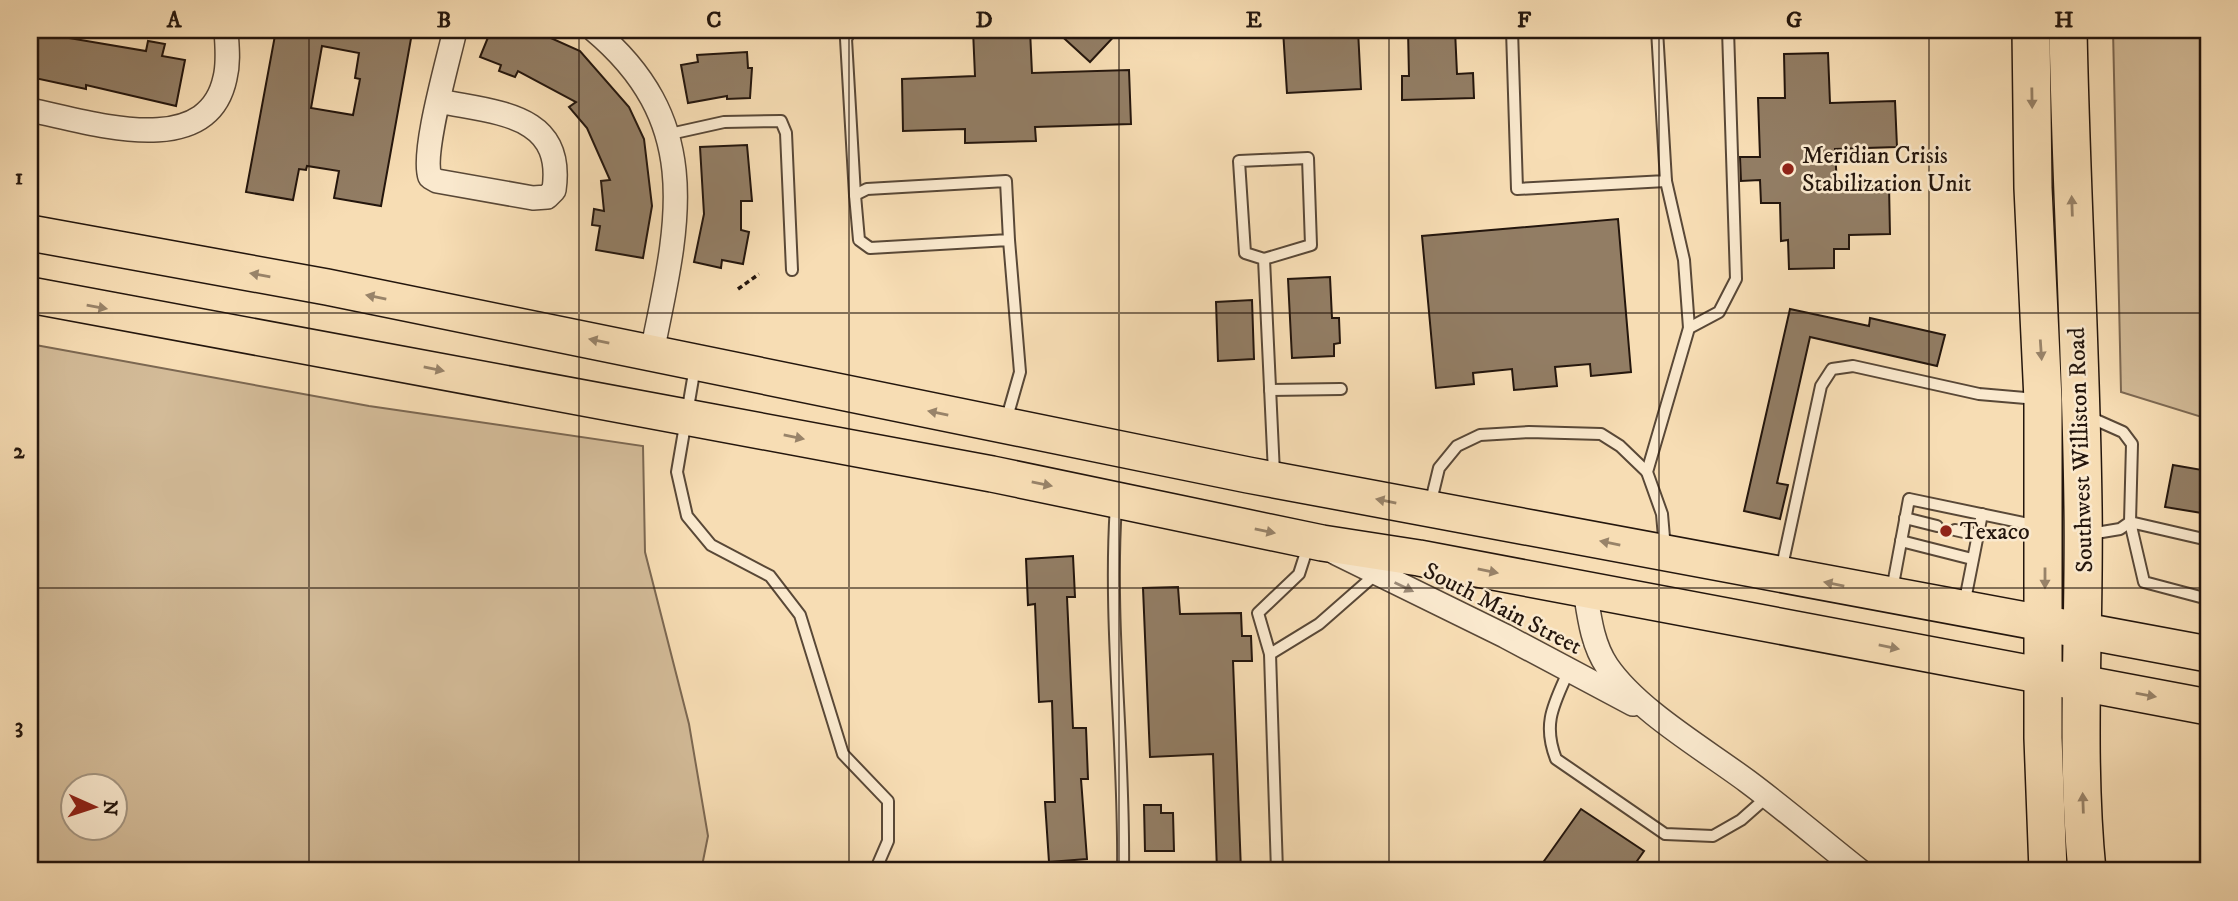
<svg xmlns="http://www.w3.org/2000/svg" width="2238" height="901" font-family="'IM FELL DW Pica',serif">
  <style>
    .green { fill: #d3bb98; stroke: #7c6852; stroke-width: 2; fill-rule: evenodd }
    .building { fill: #927d64; stroke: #24160d; stroke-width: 2; fill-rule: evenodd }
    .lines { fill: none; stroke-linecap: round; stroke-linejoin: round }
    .service-casing { stroke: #594837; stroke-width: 14 }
    .minor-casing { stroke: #594837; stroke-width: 26 }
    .primary-casing { stroke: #24160d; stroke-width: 38 }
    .trunk-casing { stroke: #24160d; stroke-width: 40 }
    .path { stroke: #24160d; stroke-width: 3.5; stroke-dasharray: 5 3.5; stroke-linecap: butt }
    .service { stroke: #fae9ce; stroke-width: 10 }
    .minor { stroke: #fae9ce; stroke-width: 23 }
    .primary { stroke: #f7ddb4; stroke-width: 35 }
    .trunk { stroke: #f7ddb4; stroke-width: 37 }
    .oneway { fill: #988369 }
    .oneway2 { fill: #9a8a77 }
    .grid { fill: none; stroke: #24160d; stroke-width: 2; stroke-opacity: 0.55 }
    .poi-dot { fill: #8f2418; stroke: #fae9ce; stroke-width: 2.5 }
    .labels { text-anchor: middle; stroke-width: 5; stroke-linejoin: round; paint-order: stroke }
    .poi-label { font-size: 24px; fill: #24160d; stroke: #fae9ce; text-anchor: start }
    .street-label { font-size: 24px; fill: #24160d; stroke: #fae9ce }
    .neatline { fill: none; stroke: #24160d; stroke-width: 2.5 }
    .grid-label { font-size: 23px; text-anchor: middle; font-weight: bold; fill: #24160d }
  </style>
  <rect width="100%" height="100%" fill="#f7ddb4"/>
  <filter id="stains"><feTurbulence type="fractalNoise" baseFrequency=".00286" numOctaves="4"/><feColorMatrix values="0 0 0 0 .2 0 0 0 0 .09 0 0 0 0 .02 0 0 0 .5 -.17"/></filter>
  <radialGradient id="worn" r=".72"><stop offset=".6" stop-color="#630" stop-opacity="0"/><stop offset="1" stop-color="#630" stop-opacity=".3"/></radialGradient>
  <!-- green -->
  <g class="green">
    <polygon points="2113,30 2208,30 2208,419 2121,392"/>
    <path d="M30 344 369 406 643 446 645 552 689 724 708 836 701 871H30ZM74 786H116V828H74Z"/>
  </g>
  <!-- building -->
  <g class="building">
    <polygon points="30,30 52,30 51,35 146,51 148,41 165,44 162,56 185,60 176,106 86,85 86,89 30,77"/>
    <path d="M276 30 412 33 381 206 334 198 339 171 307 166 306 170 299 169 293 200 246 192ZM322 46 359 53 355 78 360 79 353 115 311 108Z"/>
    <polygon points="491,30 533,30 580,51 629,107 644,139 652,206 643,258 596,250 600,226 592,225 594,209 604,211 601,181 610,180 587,128 569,107 576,102 518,71 515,77 499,71 501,65 480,57"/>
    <polygon points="973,30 1030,30 1032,73 1129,70 1131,124 1035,127 1036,141 965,143 965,129 903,131 902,79 975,76"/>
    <polygon points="1055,30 1120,30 1090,62"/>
    <polygon points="1283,30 1358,30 1361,89 1287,93"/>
    <polygon points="1408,30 1455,30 1457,74 1473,73 1474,98 1402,100 1402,76 1409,76"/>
    <polygon points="747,52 748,68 752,68 750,98 727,99 727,96 688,103 681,65 698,62 697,55"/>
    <polygon points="1828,53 1830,103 1895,101 1897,147 1835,149 1837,186 1889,185 1890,234 1849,235 1849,249 1834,249 1834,268 1789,269 1788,240 1781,241 1780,203 1761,203 1760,180 1741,181 1740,157 1760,157 1758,98 1785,98 1784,54"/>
    <polygon points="747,145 752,201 741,201 741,230 749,232 743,264 722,260 721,268 694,262 704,214 700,147"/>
    <polygon points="1618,219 1631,372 1591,376 1590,364 1555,367 1557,386 1514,390 1512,369 1473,373 1474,384 1436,388 1422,236"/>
    <polygon points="1330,277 1332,318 1339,318 1340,343 1334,344 1334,356 1292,358 1288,279"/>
    <polygon points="1252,300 1254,359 1218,361 1216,302"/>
    <polygon points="1790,309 1869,326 1870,318 1945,335 1937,366 1810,337 1777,483 1788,485 1780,519 1744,511"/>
    <polygon points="2173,465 2208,471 2208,514 2165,507"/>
    <polygon points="1073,556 1075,597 1067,597 1073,728 1086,728 1088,779 1081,779 1087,859 1049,862 1045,802 1055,802 1052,701 1039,702 1035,604 1028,605 1026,559"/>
    <polygon points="1178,587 1180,614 1241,613 1242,636 1251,636 1252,661 1233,661 1241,871 1217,871 1213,754 1150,757 1143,588"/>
    <polygon points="1144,805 1161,805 1161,813 1173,813 1174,851 1145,851"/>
    <polygon points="1581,809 1644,851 1630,871 1537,871"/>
  </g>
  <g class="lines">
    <!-- service casing -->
    <g class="service-casing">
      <g id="service">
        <polyline points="851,30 846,39 855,195"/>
        <polyline points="1512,30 1517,189 1666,181 1657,30"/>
        <polyline points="670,134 724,122 781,121 786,133 792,270"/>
        <polyline points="1666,181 1684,260 1689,328"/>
        <polyline points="1264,259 1311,245 1308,158 1239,161 1245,253 1264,259 1274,473"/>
        <polyline points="695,367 677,472 687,516 711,545 770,576 800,615 843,754 888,801 888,841 875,871"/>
        <polyline points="1270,390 1341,389"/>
        <polyline points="2087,416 2123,432 2132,444 2130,522 2120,529 2090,534"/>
        <polyline points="1006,421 1020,372 1009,240 870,248 859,240 855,195 867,189 1006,181 1009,240"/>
        <path d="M1116 505C1108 624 1125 750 1123 871"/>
        <polyline points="1430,505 1439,468 1457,446 1480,435 1529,432 1601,434 1620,446 1647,472"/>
        <polyline points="1905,518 1937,526"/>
        <polyline points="1955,530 1977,535"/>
        <polyline points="2208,540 2130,522 2144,582 2208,599"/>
        <polyline points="1901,541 1972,559"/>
        <polyline points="1665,549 1662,514 1647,472 1689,328 1719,312 1736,279 1728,30"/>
        <polyline points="1781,571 1821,386 1832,369 1853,366 1979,394 2036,399"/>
        <polyline points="1892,590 1909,499 2038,526"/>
        <polyline points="1964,605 1982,514"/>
        <polyline points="1270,654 1319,624 1376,574"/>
        <path d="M1569 670C1554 704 1542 723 1556 759L1665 834 1713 836 1741 820 1767 797"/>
        <polyline points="1277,871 1270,654 1258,613 1299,574 1308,546"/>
      </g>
    </g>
    <!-- minor casing -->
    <g class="minor-casing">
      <g id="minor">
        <path d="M594 30C706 124 678 225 652 352"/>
        <path d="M439 101C496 113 565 113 554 190L547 197 533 198 437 181 430 177C421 153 449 58 455 30"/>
        <path d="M30 110C87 121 207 163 225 78 229 62 227 46 226 30"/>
        <polyline points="1336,553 1505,636 1633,704"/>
        <path d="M1585 590C1589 615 1592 644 1607 666 1637 710 1704 749 1747 781 1786 810 1822 841 1860 871"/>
      </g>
    </g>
    <!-- primary casing -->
    <g class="primary-casing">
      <g id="primary">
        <polyline points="30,233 327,287 1248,475 2208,654"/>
        <polyline points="30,295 992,474 1322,543 1419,558 2208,707"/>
      </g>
    </g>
    <!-- trunk casing -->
    <g class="trunk-casing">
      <g id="trunk">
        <polyline points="2031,30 2033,188 2043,400 2043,738 2048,871"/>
        <path d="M2068 30C2071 189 2081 347 2083 506 2085 627 2075 751 2087 871"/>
      </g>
    </g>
    <!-- path -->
    <polyline class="path" points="738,289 759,274"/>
    <!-- service -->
    <use href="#service" class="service"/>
    <!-- minor -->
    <use href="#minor" class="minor"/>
    <!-- primary -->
    <use href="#primary" class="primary"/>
    <!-- trunk -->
    <use href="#trunk" class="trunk"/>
  </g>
  <!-- one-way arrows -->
  <defs><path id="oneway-solid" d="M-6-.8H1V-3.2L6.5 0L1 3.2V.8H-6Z" transform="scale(1.75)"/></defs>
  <g class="oneway">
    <use href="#oneway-solid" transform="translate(2032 98) rotate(89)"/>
    <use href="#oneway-solid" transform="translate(2072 206) rotate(-92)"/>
    <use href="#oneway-solid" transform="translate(260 275) rotate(-170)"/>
    <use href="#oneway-solid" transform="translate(376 297) rotate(-169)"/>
    <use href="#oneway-solid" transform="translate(97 307) rotate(10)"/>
    <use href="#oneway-solid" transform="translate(599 341) rotate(-169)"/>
    <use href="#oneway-solid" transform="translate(2041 350) rotate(86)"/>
    <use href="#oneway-solid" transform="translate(434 369) rotate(11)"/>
    <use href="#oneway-solid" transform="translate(938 413) rotate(-168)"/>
    <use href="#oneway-solid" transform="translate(794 437) rotate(11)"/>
    <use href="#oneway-solid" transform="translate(1042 484) rotate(11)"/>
    <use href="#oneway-solid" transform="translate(1386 501) rotate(-169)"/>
    <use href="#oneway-solid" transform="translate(1265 531) rotate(12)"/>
    <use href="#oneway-solid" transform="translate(1610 543) rotate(-169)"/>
    <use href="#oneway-solid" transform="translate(1488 571) rotate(11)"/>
    <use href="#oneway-solid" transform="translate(2045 578) rotate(90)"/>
    <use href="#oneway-solid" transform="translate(1834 584) rotate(-169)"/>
    <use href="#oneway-solid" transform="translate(1889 647) rotate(11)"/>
    <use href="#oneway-solid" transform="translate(2146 695) rotate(10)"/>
    <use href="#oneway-solid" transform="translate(2083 803) rotate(-92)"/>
  </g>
  <use class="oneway2" href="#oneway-solid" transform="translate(1404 587) rotate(26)"/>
  <!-- grid -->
  <path class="grid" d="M309 30V871M579 30V871M849 30V871M1119 30V871M1389 30V871M1659 30V871M1929 30V871M30 313H2208M30 588H2208"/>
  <!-- markers -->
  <g class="poi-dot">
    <circle cx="1788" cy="169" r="7"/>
    <circle cx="1946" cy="531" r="7"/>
  </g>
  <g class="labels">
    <!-- poi labels -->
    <g class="poi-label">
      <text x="1802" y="163">Meridian Crisis<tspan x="1802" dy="28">Stabilization Unit</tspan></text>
      <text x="1960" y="539">Texaco</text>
    </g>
    <!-- street labels -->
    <g class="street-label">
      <text transform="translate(2080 450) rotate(-92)" y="8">Southwest Williston Road</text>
      <text transform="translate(1503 608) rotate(27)" y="8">South Main Street</text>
    </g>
  </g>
  <!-- margin -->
  <rect width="2238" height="901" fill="none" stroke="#f7ddb4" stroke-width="77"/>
  <!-- north arrow -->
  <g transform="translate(94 807) rotate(93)"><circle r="33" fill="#fae9ce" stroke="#a49581" stroke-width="2"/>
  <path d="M0-5L12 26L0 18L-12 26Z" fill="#8f2418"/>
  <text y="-10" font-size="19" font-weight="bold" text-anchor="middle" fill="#24160d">N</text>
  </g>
  <rect x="38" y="38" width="2162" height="824" class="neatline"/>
  <g class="grid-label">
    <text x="174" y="27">A</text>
    <text x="444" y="27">B</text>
    <text x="714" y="27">C</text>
    <text x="984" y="27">D</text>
    <text x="1254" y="27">E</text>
    <text x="1524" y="27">F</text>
    <text x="1794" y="27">G</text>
    <text x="2064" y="27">H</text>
    <text x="19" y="184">1</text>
    <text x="19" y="458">2</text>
    <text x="19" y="733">3</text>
  </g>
  <rect width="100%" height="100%" filter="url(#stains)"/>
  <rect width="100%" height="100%" fill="url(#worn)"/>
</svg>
